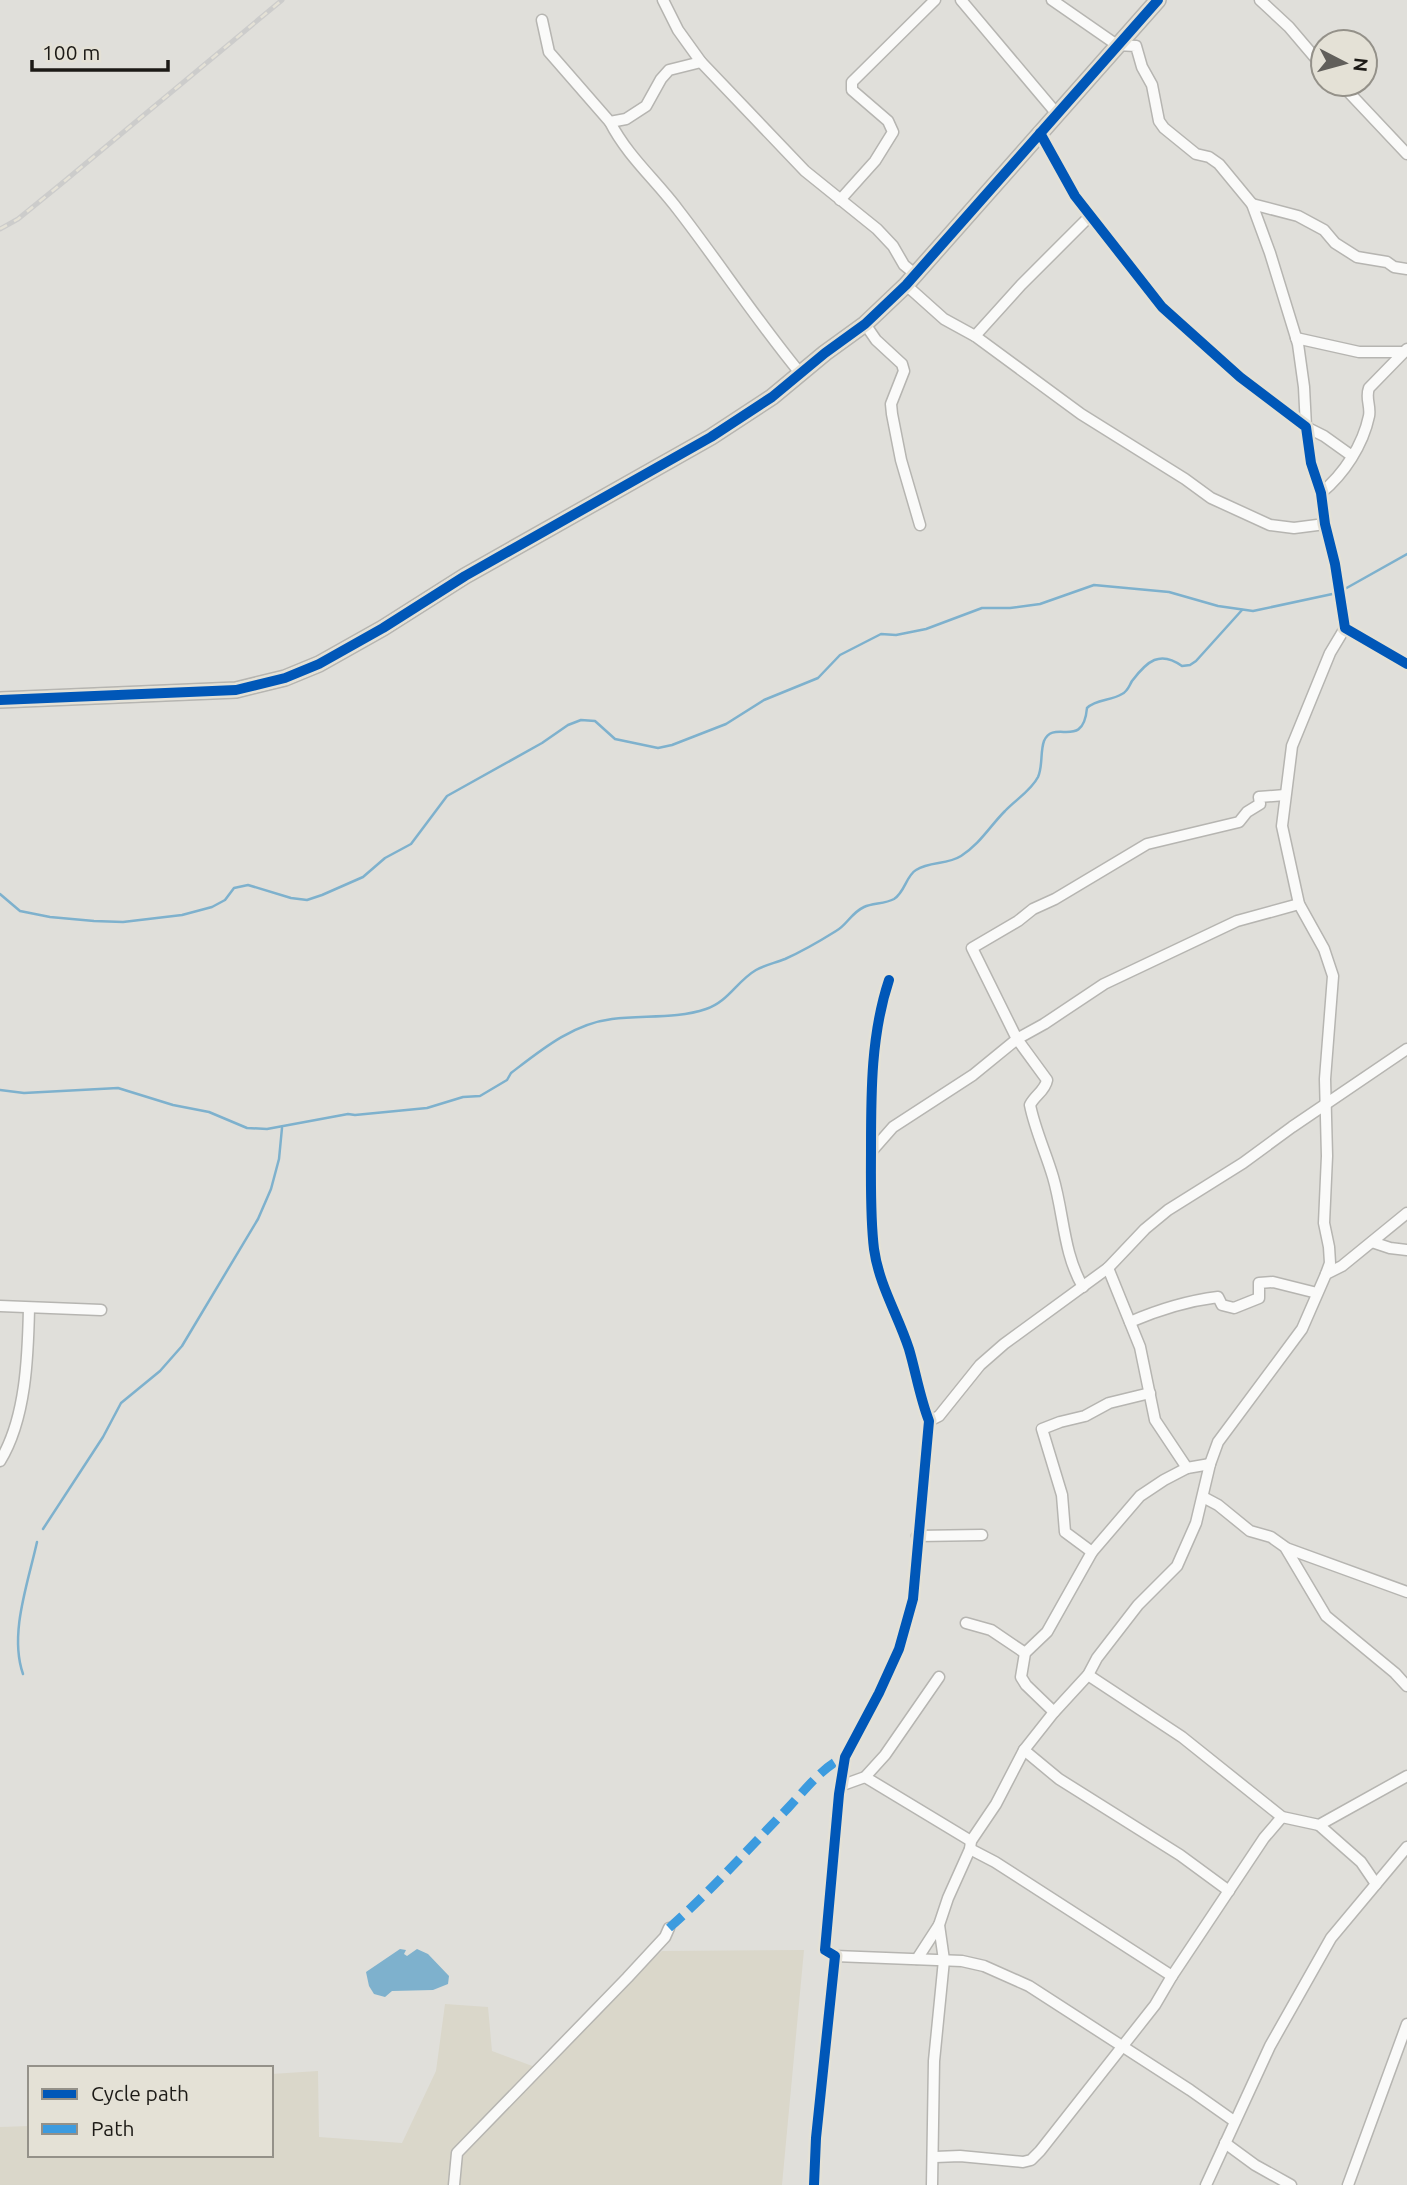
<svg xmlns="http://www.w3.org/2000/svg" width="1407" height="2185" font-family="Ubuntu,sans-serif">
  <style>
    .built { fill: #dad7ca }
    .water { fill: #7eb1cd }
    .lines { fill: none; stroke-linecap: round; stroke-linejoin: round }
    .stream { stroke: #7eb1cd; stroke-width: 2.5 }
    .street-casing { stroke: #b6b5b1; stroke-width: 13 }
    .secondary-casing { stroke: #b6b5b1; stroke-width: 18 }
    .street { stroke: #fafaf9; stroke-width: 10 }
    .secondary { stroke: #fafaf9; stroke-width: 14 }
    .rail-casing { stroke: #cccccb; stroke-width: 5 }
    .rail { stroke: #e4e1d6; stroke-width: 2.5; stroke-dasharray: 8; stroke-linecap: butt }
    .quiet { stroke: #3c9bdf; stroke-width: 9; stroke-dasharray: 18 9; stroke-linecap: butt }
    .cycleway-casing { stroke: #e4e1d6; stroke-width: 15 }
    .cycleway { stroke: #0057b8; stroke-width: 10 }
  </style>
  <rect width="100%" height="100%" fill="#e0dfda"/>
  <!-- built -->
  <polygon class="built" points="804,1950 782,2185 0,2185 0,2127 30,2126 30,2155 271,2155 271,2074 318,2071 319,2137 402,2143 436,2071 445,2004 488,2007 492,2051 535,2067 662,1951"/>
  <!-- water -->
  <polygon class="water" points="400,1949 406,1950 404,1954 407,1956 417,1949 428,1954 449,1976 448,1984 433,1990 392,1991 385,1997 374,1994 369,1986 366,1972"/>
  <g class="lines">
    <!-- stream -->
    <g class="stream">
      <polyline points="1343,590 1407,554"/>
      <polyline points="0,894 20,911 50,917 94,921 123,922 182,915 212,907 225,900 234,888 248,885 291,898 307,900 322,895 363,877 385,858 411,844 447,796 542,743 568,725 581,720 595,721 615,739 658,748 672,745 726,724 764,700 818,678 840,655 881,634 896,635 926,629 982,608 1010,608 1040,604 1094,585 1169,592 1218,606 1253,611 1337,593"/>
      <path d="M0 1090 24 1093 118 1088 173 1105 209 1112 247 1128 267 1129 348 1114 355 1115 427 1108 463 1097 480 1096 507 1080 511 1073C541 1050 572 1024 612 1019 643 1015 677 1019 706 1009 728 1002 737 981 756 970 765 965 775 963 785 959 803 951 820 941 836 931 847 925 851 913 864 907 873 903 885 904 894 899 905 892 906 876 916 870 930 861 947 865 961 856 980 844 990 826 1005 811 1015 800 1031 791 1038 777 1043 766 1040 752 1044 741 1054 718 1083 751 1087 708 1096 699 1111 701 1122 694 1128 691 1129 686 1132 681 1147 661 1160 650 1182 666L1190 665 1196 661 1242 610"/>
      <polyline points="43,1529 103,1437 121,1403 160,1371 182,1346 258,1219 271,1189 279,1159 282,1128"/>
      <path d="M23 1674C9 1634 28 1583 37 1542"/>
    </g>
    <!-- street casing -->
    <g class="street-casing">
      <g id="street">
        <polyline points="663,0 678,30 701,62 805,171 877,229 893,246 904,265 915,274"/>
        <polyline points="961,0 1057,114"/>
        <polyline points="1052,0 1117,45 1136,46 1142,67 1152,85 1159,121 1164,128 1196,154 1209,157 1219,164 1252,204 1270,253 1298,344 1304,387 1306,427 1324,436 1352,456"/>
        <polyline points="1260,0 1289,27 1323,67"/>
        <polyline points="542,20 549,52 610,122 626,119 646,106 661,79 669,70 701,62"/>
        <polyline points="1341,84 1407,154"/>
        <path d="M610 122C628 157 656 180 679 211 720 264 757 321 800 373"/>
        <polyline points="1040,133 1075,196 1162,307 1240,377 1306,427 1311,463 1321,493 1325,524 1335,564 1345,628 1407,664"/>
        <polyline points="840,200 875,161 893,132 888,121 852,90 852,82 935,0"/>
        <polyline points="1252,204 1298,216 1324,230 1335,243 1357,257 1387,262 1394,267 1407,269"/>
        <polyline points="906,285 944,319 975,336 1081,414 1185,479 1211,498 1270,525 1294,528 1325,524"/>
        <polyline points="865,324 876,340 902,364 904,371 891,404 892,414 901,460 920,525"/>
        <polyline points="975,336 1021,285 1091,215"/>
        <polyline points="1296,338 1359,352 1404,352"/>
        <path d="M1321 493C1344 474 1363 445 1369 416 1371 406 1365 398 1369 388L1407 349"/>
        <polyline points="871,1152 893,1127 973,1075 1017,1039 1044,1024 1104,984 1237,921 1299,904"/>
        <polyline points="1372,1242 1390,1248 1407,1250"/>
        <polyline points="1108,1268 1140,1347 1155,1420 1187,1468"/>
        <polyline points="1326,1274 1330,1263 1329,1247 1324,1223 1327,1156 1325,1079 1333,976 1324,949 1299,904 1282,826 1292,746 1330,653 1345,628"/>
        <path d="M1083 1287C1063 1253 1064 1214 1053 1177 1046 1153 1035 1130 1030 1105 1035 1095 1045 1091 1047 1080L1017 1039 972 948 1018 921 1033 909 1055 899 1147 844 1239 822 1247 812 1260 804 1259 797 1285 795"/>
        <polyline points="0,1306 101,1310"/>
        <path d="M1130 1322C1160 1309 1186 1301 1218 1297L1222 1305 1234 1308 1259 1298V1283L1273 1282 1317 1293"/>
        <polyline points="929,1421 939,1416 980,1365 1004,1344 1108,1268 1145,1229 1168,1210 1243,1163 1292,1127 1407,1049"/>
        <path d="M0 1461C26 1419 28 1356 29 1308"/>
        <polyline points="1203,1497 1218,1505 1250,1531 1271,1537 1285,1547 1326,1616 1395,1673 1407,1686"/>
        <polyline points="917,1536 982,1535"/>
        <polyline points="1286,1548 1407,1592"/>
        <polyline points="1092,1552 1065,1532 1062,1495 1042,1429 1060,1422 1085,1416 1109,1403 1150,1393"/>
        <polyline points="966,1623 991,1630 1025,1653"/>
        <polyline points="1088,1675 1182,1737 1282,1817 1319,1825 1407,1776"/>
        <polyline points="1054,1712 1026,1685 1021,1677 1025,1653 1047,1632 1092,1552 1140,1496 1164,1480 1187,1468 1210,1464"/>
        <polyline points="1024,1750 1059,1779 1180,1855 1229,1891"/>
        <polyline points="865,1777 971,1841"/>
        <polyline points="840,1786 865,1777 885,1755 939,1677"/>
        <polyline points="1319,1825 1361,1862 1376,1884"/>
        <polyline points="970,1849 995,1862 1172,1976"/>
        <polyline points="835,1956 962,1961 984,1966 1029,1986 1190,2090 1234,2121"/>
        <polyline points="917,1959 939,1925"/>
        <polyline points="1225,2143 1255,2165 1291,2185"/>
        <polyline points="935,2157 960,2156 1023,2162 1031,2160 1040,2151 1155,2005 1172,1976 1264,1838 1282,1817"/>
        <polyline points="454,2185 457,2153 627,1978 665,1937 669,1928"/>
        <path d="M814 2185 816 2138 835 1956 825 1950 839 1794 845 1757 879 1693 899 1649 913 1599 929 1421C920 1398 916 1373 909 1349 898 1315 879 1285 874 1249 870 1216 871 1181 871 1148 871 1092 871 1034 889 980"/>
        <polyline points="932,2185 934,2061 944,1960 939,1925 948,1898 970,1849 971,1841 996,1804 1024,1750 1054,1712 1088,1675 1097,1658 1138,1605 1177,1566 1196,1523 1210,1464 1218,1442 1302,1329 1326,1274 1342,1266 1407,1213"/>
        <polyline points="1206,2185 1270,2046 1331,1938 1407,1847"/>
        <polyline points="1348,2185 1407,2024"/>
      </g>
    </g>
    <!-- secondary casing -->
    <g class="secondary-casing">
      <polyline id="secondary" points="0,700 236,690 285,678 319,664 383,628 465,576 711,437 772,397 825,353 865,324 906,285 1158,0"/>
    </g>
    <!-- street -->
    <use href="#street" class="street"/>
    <!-- secondary -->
    <use href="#secondary" class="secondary"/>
    <!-- rail casing -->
    <g class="rail-casing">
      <polyline id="rail" points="0,229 18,219 61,184 282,0"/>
    </g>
    <!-- rail -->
    <use href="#rail" class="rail"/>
    <!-- quiet -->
    <path class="quiet" d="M669 1928C712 1890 749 1848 788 1808 805 1790 823 1766 845 1757"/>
    <!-- cycleway casing -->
    <g class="cycleway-casing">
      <g id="cycleway">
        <polyline points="1040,133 1075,196 1162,307 1240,377 1306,427 1311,463 1321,493 1325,524 1335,564 1345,628 1407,664"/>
        <polyline points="0,700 236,690 285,678 319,664 383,628 465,576 711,437 772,397 825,353 865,324 906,285 1158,0"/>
        <path d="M814 2185 816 2138 835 1956 825 1950 839 1794 845 1757 879 1693 899 1649 913 1599 929 1421C920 1398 916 1373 909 1349 898 1315 879 1285 874 1249 870 1216 871 1181 871 1148 871 1092 871 1034 889 980"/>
      </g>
    </g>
    <!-- cycleway -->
    <use href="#cycleway" class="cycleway"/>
  </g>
  <!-- legend -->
  <rect x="28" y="2066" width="245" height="91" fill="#e4e1d6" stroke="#949189" stroke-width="2"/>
  <rect x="42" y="2089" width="35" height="10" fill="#0057b8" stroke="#949189" stroke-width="2"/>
  <text x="91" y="2101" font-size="21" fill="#1c1a16">Cycle path</text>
  <rect x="42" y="2124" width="35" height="10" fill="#3c9bdf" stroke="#949189" stroke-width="2"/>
  <text x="91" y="2136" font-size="21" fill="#1c1a16">Path</text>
  <!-- north arrow -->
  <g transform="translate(1344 63) rotate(96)"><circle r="33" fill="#e4e1d6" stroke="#949189" stroke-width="2"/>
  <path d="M0-5L12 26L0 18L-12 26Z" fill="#615f5b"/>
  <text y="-10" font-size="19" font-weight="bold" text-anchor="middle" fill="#1c1a16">N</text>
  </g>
  <!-- scale -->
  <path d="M32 60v10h136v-10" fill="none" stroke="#1c1a16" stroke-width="3.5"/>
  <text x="42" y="60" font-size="21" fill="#1c1a16" stroke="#e4e1d6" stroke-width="5" paint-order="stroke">100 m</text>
</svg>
